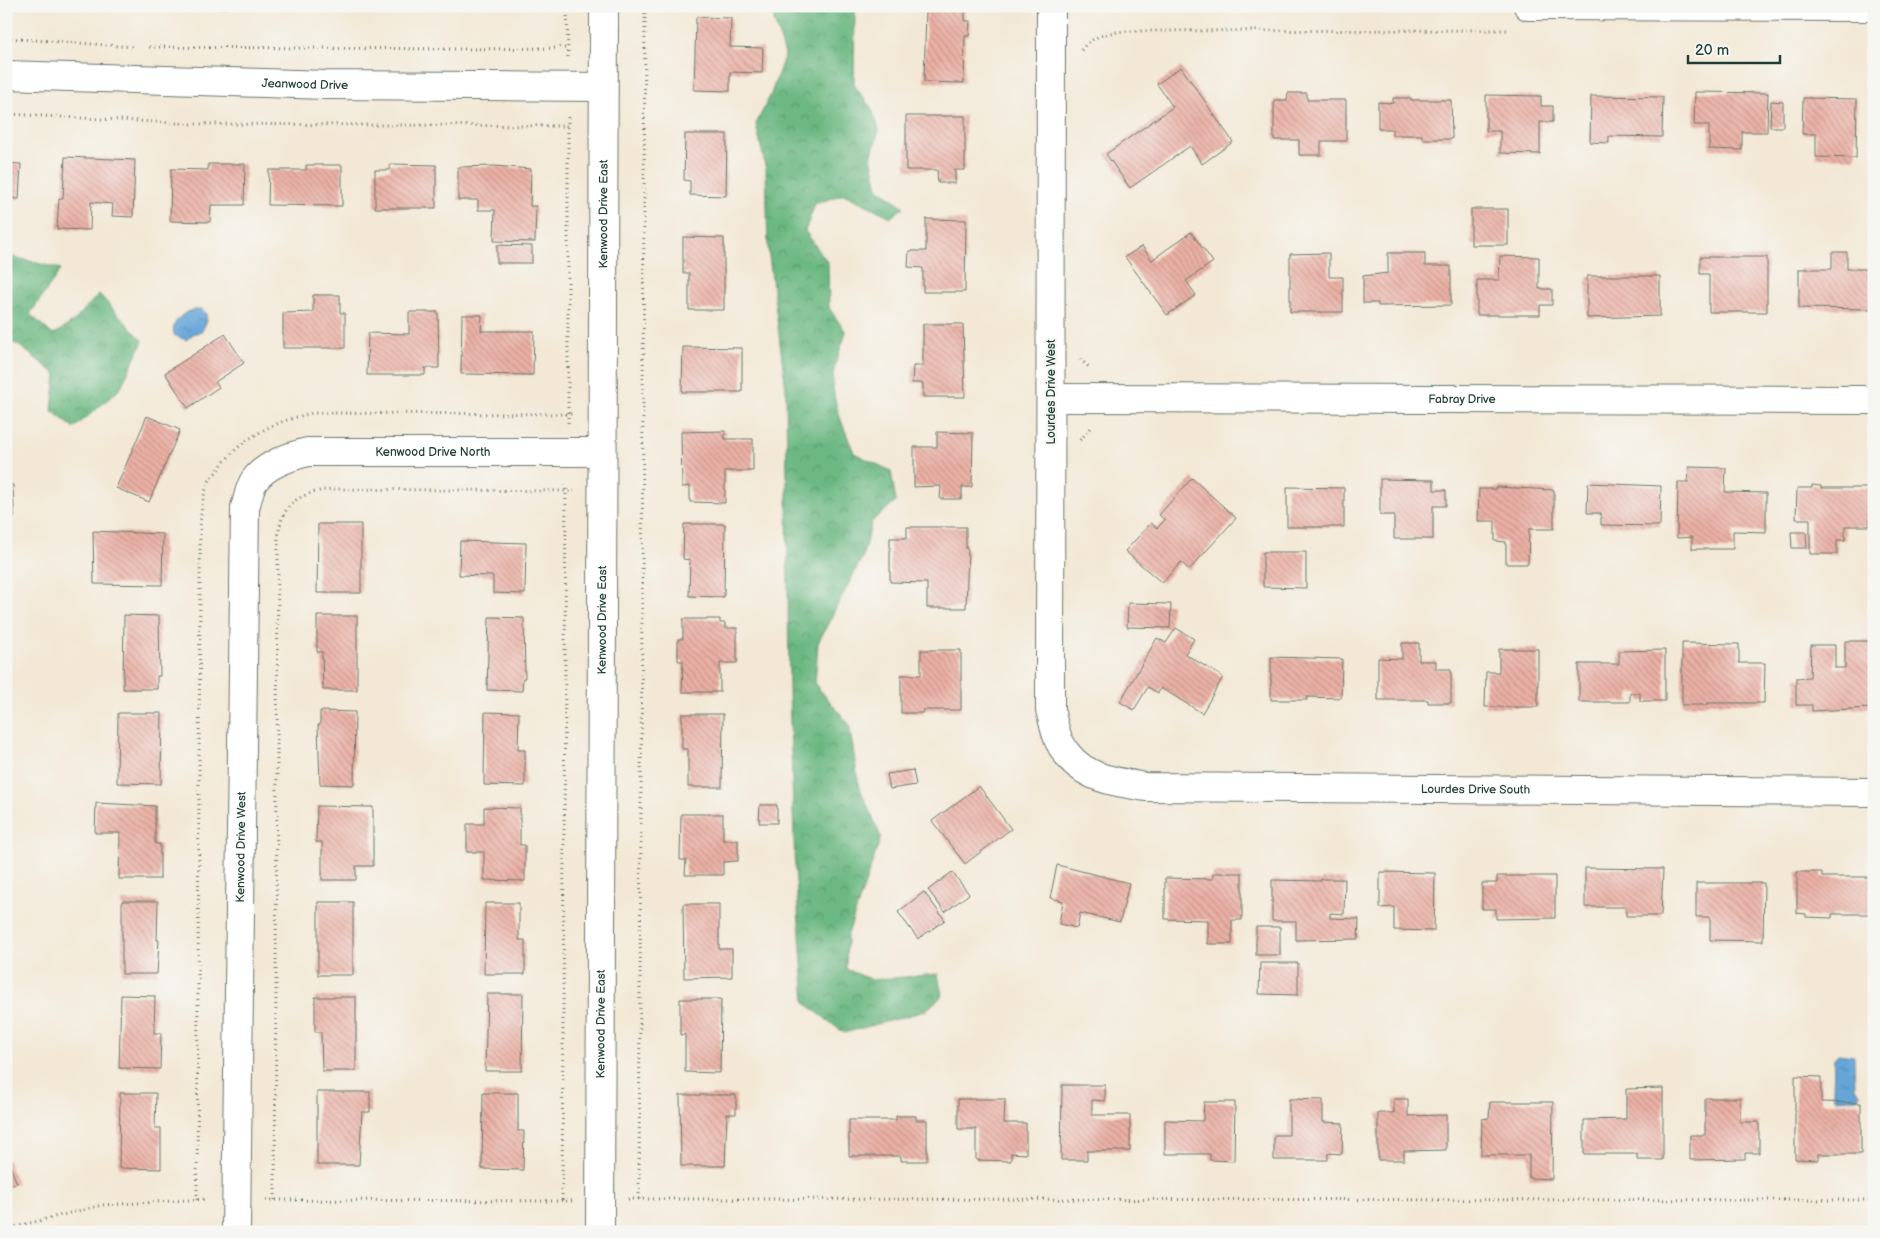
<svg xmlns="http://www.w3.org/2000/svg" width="1880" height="1238" font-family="'Balsamiq Sans',sans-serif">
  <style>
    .forest { fill: url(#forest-crowns); stroke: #467a5b }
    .water { fill: url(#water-ripples); stroke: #427186 }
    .building { fill: url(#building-back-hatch) }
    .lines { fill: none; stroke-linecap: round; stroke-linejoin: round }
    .minor-casing { stroke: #69796c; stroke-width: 30 }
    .path { stroke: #69796c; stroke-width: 3; stroke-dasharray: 1 4; stroke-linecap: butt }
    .minor { stroke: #fff; stroke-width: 28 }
    .labels { text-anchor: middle; stroke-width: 4.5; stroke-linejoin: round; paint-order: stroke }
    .street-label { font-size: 12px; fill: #1f3d34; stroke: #f6f6f2 }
  </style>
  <defs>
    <pattern id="forest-crowns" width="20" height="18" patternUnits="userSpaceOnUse" patternTransform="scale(1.25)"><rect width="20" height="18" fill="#6cb882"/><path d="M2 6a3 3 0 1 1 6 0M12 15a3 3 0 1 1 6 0" fill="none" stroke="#58976b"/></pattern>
    <pattern id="water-ripples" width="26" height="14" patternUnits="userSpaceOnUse" patternTransform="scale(1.25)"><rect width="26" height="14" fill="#65a5d8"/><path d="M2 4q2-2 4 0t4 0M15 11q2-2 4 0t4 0" fill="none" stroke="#5388b0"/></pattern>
    <pattern id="building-back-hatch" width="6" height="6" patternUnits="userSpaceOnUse" patternTransform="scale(1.25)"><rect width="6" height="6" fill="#ecb1a6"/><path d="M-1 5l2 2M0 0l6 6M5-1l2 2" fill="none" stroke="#bf9188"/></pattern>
  </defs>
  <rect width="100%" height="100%" fill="#f6f6f2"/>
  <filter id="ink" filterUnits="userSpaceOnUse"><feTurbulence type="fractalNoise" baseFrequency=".02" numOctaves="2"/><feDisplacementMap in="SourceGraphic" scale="10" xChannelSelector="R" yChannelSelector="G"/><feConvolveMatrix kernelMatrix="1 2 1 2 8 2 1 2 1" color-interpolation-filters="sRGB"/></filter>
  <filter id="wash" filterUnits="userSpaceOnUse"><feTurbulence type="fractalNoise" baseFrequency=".0096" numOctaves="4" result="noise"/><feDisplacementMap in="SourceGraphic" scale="20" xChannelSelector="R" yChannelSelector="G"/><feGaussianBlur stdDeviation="1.12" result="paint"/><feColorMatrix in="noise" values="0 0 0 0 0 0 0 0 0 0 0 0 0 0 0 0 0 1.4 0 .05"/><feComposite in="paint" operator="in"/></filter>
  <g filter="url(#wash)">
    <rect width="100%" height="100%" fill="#f3e8d5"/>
    <!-- forest -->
    <g class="forest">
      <path d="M774 6H855L854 85 872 109 879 130 871 157 878 188 904 207 891 217 844 194 815 204 805 231 828 263 829 308 846 332C842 346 834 363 833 378 832 404 845 429 854 453L891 471 896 502 872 521 862 558 818 643 815 684 849 724 859 786 881 837 847 937 846 969 872 980 938 974 942 996 925 1011 844 1033 805 1003 795 869 789 690 786 390 768 248 766 170 756 124 771 94 785 54 774 21Z"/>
      <polygon points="6,255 61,269 30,314 53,335 73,322 99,294 143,341 120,389 74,428 52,411 56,374 17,344 6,342"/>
    </g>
    <!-- water -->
    <g class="water">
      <path d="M201 309 206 314 207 321 202 331 193 334 186 340 174 335C170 320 187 309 201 309Z"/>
      <polygon points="1838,1054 1854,1056 1855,1088 1860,1093 1858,1098 1836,1099 1833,1094 1834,1058"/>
    </g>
    <g id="blocks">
      <!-- building -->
      <g class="building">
        <rect x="174" y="6" width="53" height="2"/>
        <rect x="366" y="6" width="42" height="3"/>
        <polygon points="926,9 965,10 965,21 970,21 969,36 965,36 964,83 924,82"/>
        <polygon points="696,17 731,18 730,47 763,48 762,73 730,72 730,91 694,90"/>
        <polygon points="1181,67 1233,142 1202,164 1190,146 1130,188 1106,154 1173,107 1157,84"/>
        <polygon points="1695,92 1768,93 1767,132 1742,132 1742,150 1709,149 1709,125 1694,125"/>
        <polygon points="1288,93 1307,93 1307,100 1346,100 1346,141 1321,141 1321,155 1299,155 1299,140 1274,140 1274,100 1287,100"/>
        <polygon points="1486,95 1541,96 1541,106 1553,106 1553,122 1540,122 1540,154 1500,153 1500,131 1486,131"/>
        <polygon points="1591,96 1663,97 1662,137 1609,136 1609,143 1590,142"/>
        <polygon points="1393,98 1411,98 1411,100 1451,100 1452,139 1422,139 1422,135 1392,135 1392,129 1378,129 1378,102 1393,103"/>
        <polygon points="1803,98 1857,99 1856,158 1816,157 1816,134 1802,134"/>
        <polygon points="1771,101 1783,102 1783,127 1770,127"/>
        <polygon points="906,116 965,116 965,170 955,170 955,183 938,183 937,170 906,170"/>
        <polygon points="685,134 727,134 726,196 690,195 690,181 684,180"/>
        <polygon points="65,157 135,160 133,217 112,216 113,204 91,202 90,230 57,229 59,199 63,199"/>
        <polygon points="6,163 21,164 19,199 6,198"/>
        <polygon points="208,164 245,164 244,205 211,205 210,222 170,221 171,169 208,170"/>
        <polygon points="390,164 436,165 436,208 375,208 375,170 390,170"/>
        <polygon points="306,165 342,165 342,206 268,205 269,170 306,170"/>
        <polygon points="494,166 531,169 530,206 536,206 535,242 494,241 495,210 478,210 478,200 458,200 458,167"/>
        <rect x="1471" y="209" width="37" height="36"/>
        <polygon points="926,219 966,220 965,292 923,292 923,268 908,267 909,251 926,251"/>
        <polygon points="1191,232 1213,262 1186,281 1196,295 1167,315 1125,257 1142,246 1152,260"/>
        <polygon points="683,237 724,238 724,310 689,310 689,273 683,273"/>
        <polygon points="497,245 532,246 532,263 497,263"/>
        <polygon points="1832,252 1847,252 1847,269 1871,269 1871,309 1799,308 1799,269 1832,269"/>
        <polygon points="1329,253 1329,277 1343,277 1343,312 1290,312 1290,254"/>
        <polygon points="1388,253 1425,253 1425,266 1451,266 1451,305 1378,306 1378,303 1363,303 1363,276 1388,273"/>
        <polygon points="1500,256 1539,257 1539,289 1552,289 1552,305 1540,305 1540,315 1477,315 1477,280 1499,280"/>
        <polygon points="1700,257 1767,257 1767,312 1709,312 1709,274 1700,274"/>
        <polygon points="1587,276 1660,276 1660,316 1587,318"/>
        <polygon points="313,295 340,295 340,313 345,313 345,348 283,348 283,313 313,312"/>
        <polygon points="409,312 438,312 439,368 425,368 425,375 367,375 368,333 409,334"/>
        <polygon points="462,315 482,315 481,331 534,331 533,375 461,374"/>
        <polygon points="923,324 963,324 965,397 923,397 923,383 912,383 913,366 923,366"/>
        <polygon points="225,334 244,363 215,382 219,387 188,408 165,373"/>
        <polygon points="683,347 742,348 742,392 682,392"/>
        <polygon points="147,416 180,430 149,502 116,488"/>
        <polygon points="725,431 725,439 753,439 753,471 725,471 725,503 690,502 690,486 682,487 681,432"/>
        <polygon points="937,432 973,433 972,487 962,487 962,499 940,499 941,486 914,487 914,447 937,447"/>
        <polygon points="1689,467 1726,468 1725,492 1766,493 1766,532 1733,531 1733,549 1692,549 1692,537 1677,538 1678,482 1688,482"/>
        <polygon points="1192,478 1236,518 1189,570 1181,562 1162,583 1125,551 1151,523 1157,528 1165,520 1159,515"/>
        <polygon points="1380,479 1434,480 1434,490 1446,490 1446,506 1433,506 1433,539 1394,539 1394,515 1380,515"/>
        <polygon points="1588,483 1661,486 1660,526 1601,525 1601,513 1587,513"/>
        <polygon points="6,485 13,485 14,516 6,517"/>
        <polygon points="1812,485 1821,486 1821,488 1870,488 1870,526 1845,526 1845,540 1837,540 1837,554 1810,554 1810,519 1796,519 1797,488 1812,488"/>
        <polygon points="1287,487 1344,488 1344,527 1287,527"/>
        <polygon points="1496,487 1554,490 1554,529 1529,529 1528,564 1506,564 1506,542 1495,541 1495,521 1478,521 1479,489 1496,489"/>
        <polygon points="318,524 361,524 361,593 317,593"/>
        <polygon points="684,524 725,524 724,597 689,596 690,560 683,559"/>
        <polygon points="907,527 966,527 966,549 968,549 966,608 927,608 927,583 890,582 890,538 907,538"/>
        <polygon points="93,531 163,534 162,585 94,584"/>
        <polygon points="1791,532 1806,532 1807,548 1792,548"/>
        <polygon points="460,541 526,543 525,594 493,593 493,576 459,575"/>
        <polygon points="1263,552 1306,552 1306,588 1263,587"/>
        <polygon points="1128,603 1171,604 1170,628 1127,627"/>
        <polygon points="124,615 159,616 160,676 157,676 157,689 123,689"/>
        <polygon points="317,616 357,616 357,690 323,690 322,652 317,652"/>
        <polygon points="489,617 524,618 525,678 523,678 522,691 487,690"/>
        <polygon points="683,619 720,619 720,623 725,623 725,628 737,628 737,663 720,663 720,692 682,692 683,661 678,661 678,639 683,639"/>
        <polygon points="1176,628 1194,639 1185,654 1223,677 1202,713 1161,688 1158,693 1148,687 1134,710 1120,702 1157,638 1166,643"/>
        <polygon points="1845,641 1874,641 1874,658 1870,658 1871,708 1812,711 1812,705 1796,705 1796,678 1810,677 1811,645 1835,645 1835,668 1845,668"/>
        <polygon points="1402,643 1419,643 1419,661 1436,661 1436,669 1451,669 1451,703 1428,703 1428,700 1378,700 1378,658 1402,659"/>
        <polygon points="1682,643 1739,644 1739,663 1765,663 1764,703 1707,703 1707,705 1682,705"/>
        <polygon points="1499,649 1538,649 1538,707 1485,707 1486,672 1499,672"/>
        <polygon points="921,650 961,650 961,710 923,710 923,713 901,713 901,675 921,675"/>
        <polygon points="1665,650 1665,701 1640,701 1640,693 1630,693 1630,702 1579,702 1579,664 1619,664 1619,651"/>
        <polygon points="1271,657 1342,659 1341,698 1307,697 1307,700 1271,700"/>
        <polygon points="320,711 355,712 354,785 320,784 318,725 320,725"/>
        <polygon points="485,712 519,713 518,750 525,750 525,786 484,785"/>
        <polygon points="118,713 162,713 161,784 117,783"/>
        <polygon points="682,714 723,714 722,787 688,787 688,749 682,749"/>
        <polygon points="913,770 916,785 890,789 887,774"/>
        <polygon points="979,786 1011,829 965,864 932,821"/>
        <polygon points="96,803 155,806 155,844 160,844 160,879 119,879 120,833 95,833"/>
        <polygon points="760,805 777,805 777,823 759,823"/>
        <polygon points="317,806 373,807 373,866 356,866 356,880 322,880 322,842 316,842"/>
        <polygon points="484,807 520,808 520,845 525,845 525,881 484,880 484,852 467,852 467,824 484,824"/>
        <polygon points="681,814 723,814 723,840 738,840 738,861 723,862 723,875 685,875 686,860 680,860"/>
        <polygon points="1057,865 1129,883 1120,922 1080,913 1077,928 1059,924 1063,901 1050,898"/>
        <polygon points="1585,868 1663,869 1661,916 1626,916 1626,907 1585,907"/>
        <polygon points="952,872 969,894 945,912 928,890"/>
        <polygon points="1380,872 1435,873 1434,931 1394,930 1394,907 1380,908"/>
        <polygon points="1797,872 1822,872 1822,877 1873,877 1873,914 1832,914 1832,918 1806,917 1806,914 1797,913"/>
        <polygon points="1213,873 1242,873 1242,920 1232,920 1232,944 1208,944 1208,920 1165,919 1165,878 1213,879"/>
        <polygon points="1497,876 1555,876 1555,918 1496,919 1496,909 1482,909 1482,883 1497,883"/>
        <polygon points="1321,879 1345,879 1344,914 1330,913 1330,918 1359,919 1358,939 1296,940 1296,921 1272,921 1272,880 1321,881"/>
        <polygon points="1696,883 1764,883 1763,941 1710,940 1710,917 1696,917"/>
        <polygon points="924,892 945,920 918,939 898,912"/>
        <polygon points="122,901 158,901 157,940 159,940 157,974 122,974"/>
        <rect x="318" y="902" width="35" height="73"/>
        <polygon points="485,903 519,903 519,940 525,940 525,974 484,974"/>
        <polygon points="683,904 719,904 719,949 732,949 732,977 684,978"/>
        <rect x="1256" y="927" width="24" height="28"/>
        <polygon points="1260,963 1298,963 1298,995 1259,994"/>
        <polygon points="487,994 523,994 522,1071 485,1071"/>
        <polygon points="121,995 155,996 154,1033 161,1033 160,1069 119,1068"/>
        <polygon points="315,997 356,997 356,1071 322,1071 321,1032 315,1032"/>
        <polygon points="680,999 721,999 720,1073 685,1072 685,1034 680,1035"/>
        <polygon points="1795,1076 1821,1077 1821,1102 1861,1103 1861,1154 1818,1154 1818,1160 1795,1159"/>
        <polygon points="1062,1085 1105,1085 1105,1101 1092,1100 1092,1115 1130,1115 1130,1151 1087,1151 1087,1160 1061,1160"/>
        <polygon points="1663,1088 1663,1160 1637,1160 1637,1154 1584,1154 1584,1120 1626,1119 1626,1089"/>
        <polygon points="317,1092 370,1092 370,1112 362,1112 359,1165 317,1165"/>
        <polygon points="120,1093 156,1093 155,1128 161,1128 161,1169 119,1168"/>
        <polygon points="483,1093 518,1093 518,1131 524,1131 523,1170 482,1169"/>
        <polygon points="680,1095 736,1095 736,1114 727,1114 725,1166 681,1166"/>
        <polygon points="1705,1098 1740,1098 1740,1122 1759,1122 1759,1153 1745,1153 1745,1159 1690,1160 1690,1135 1705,1135"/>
        <polygon points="958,1099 1005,1099 1004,1123 1026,1123 1026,1154 1011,1153 1011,1161 976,1160 976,1129 958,1129"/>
        <polygon points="1289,1099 1323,1100 1323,1122 1343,1123 1342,1154 1328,1153 1328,1160 1274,1160 1274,1135 1289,1135"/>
        <polygon points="1394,1099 1408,1099 1408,1116 1446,1115 1446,1150 1404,1151 1404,1160 1378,1160 1378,1113 1394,1113"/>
        <polygon points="1204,1102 1235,1102 1234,1161 1210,1160 1210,1154 1165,1154 1165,1120 1203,1121"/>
        <polygon points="1490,1102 1553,1102 1552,1179 1529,1178 1529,1155 1481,1155 1482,1119 1489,1118"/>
        <polygon points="896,1116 916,1116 916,1120 927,1120 927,1161 901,1161 901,1156 849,1156 849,1120 896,1120"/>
        <polygon points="6,1157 17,1183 6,1188"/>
      </g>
    </g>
  </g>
  <g filter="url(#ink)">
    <use href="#blocks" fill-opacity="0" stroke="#69796c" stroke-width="1"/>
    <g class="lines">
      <!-- minor casing -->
      <g class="minor-casing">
        <g id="minor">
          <path id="s1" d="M1051 6 1050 710C1053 720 1055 732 1059 741 1077 778 1111 781 1146 787L1874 792"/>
          <polyline points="1528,6 1874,7"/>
          <path id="s2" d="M6 75 327 85 603 87"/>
          <path id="s3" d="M1051 398 1874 400"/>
          <path id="s4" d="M236 1232 245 507C248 500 249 488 254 481 265 465 290 456 308 452H602"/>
          <path id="s5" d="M600 1232 604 6"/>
        </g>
      </g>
      <!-- path -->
      <g class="path">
        <polyline points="567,6 568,58"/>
        <polyline points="6,38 135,47"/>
        <polyline points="149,47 464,49 567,48"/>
        <path d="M1081 50C1093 35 1110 32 1128 31L1509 30"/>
        <polyline points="6,114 195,124 568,126"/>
        <polyline points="1080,359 1090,368"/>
        <polyline points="568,423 568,117"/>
        <polyline points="1080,440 1091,428"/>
        <polyline points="628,1199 1874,1200"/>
        <polyline points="639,1199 645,6"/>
        <path d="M197 1200 200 577C201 548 197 513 207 486 209 480 214 475 218 470 241 437 275 421 313 413L574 414"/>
        <polyline points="266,1200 572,1201"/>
        <path d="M275 1200 278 540C280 504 298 493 332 489L574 491"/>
        <polyline points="562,1200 566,482"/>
        <polyline points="6,1229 102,1205 207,1199"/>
      </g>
      <!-- minor -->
      <use href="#minor" class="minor"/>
    </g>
  </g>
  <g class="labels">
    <!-- street labels -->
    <g class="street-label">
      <text dy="4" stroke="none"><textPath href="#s2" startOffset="299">Jeanwood Drive</textPath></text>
      <text dy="4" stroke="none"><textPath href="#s5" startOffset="1018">Kenwood Drive East</textPath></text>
      <text transform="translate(1051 392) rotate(-90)" y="4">Lourdes Drive West</text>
      <text dy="4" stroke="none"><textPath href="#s3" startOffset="411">Fabray Drive</textPath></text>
      <text dy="4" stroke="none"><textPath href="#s4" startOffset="940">Kenwood Drive North</textPath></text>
      <text dy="4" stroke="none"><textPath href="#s5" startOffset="612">Kenwood Drive East</textPath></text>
      <text dy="4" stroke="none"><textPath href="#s1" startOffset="1169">Lourdes Drive South</textPath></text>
      <text dy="4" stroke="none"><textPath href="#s4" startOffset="385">Kenwood Drive West</textPath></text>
      <text dy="4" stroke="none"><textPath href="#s5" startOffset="208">Kenwood Drive East</textPath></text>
    </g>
  </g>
  <!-- margin -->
  <rect width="1880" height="1238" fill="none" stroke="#f6f6f2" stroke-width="25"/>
  <!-- scale -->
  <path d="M1688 55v8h92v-8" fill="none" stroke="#1f3d34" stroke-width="2.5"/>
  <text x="1695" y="55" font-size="15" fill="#1f3d34" stroke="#f6f6f2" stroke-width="4" paint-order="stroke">20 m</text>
</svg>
